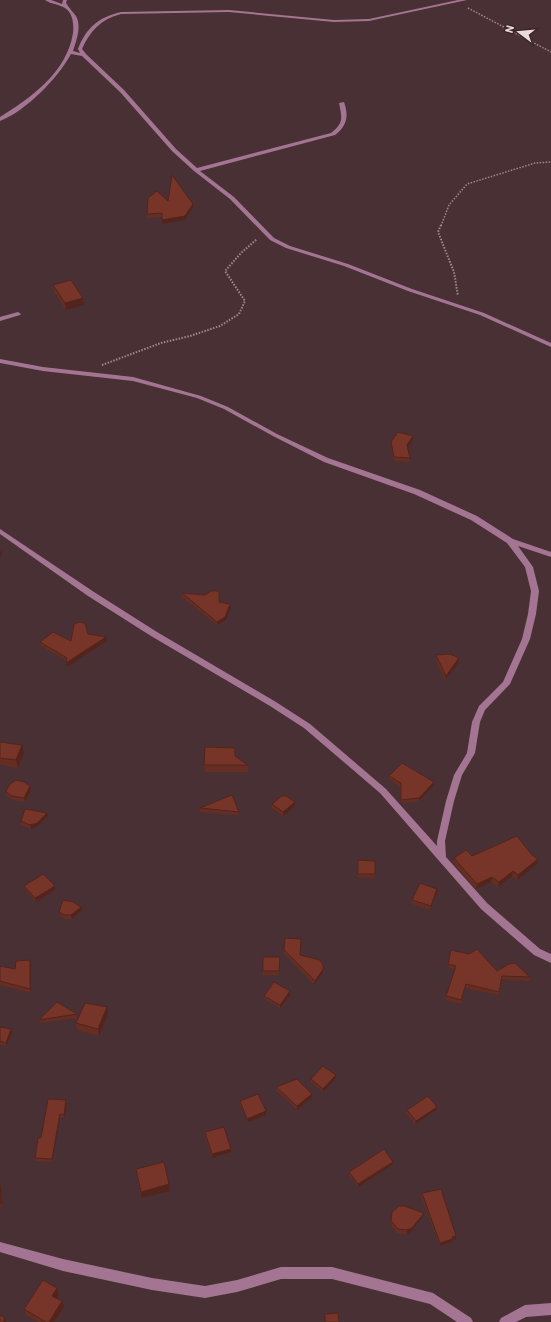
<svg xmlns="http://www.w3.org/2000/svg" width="551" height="1322" font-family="Barlow,sans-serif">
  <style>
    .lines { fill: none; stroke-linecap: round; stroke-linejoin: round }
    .path-far1 { stroke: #9e8a8e; stroke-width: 1.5; stroke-dasharray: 1.5 1.5; stroke-linecap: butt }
    .path { stroke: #9e8a8e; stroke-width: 2; stroke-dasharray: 1.5 1.5; stroke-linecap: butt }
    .minor { fill: #a47592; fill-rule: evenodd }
    .wall { fill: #662d22 }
    .shaded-wall { fill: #53241c }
    .building { fill: #773428; stroke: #53241c }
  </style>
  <rect width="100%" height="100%" fill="#483034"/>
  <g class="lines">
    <!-- path-far1 -->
    <g class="path-far1">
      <polyline points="468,8 551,52"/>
      <polyline points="441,226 449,205 467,184 535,163 551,162"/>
    </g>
    <!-- path -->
    <g class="path">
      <polyline points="441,225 438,232 454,272 458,296"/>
      <polyline points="102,365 161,343 190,336 220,326 239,314 245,301 225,271 241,253 257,239"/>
    </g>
    <!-- minor -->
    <g class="minor">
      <path d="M45 0H51L62 4 63 0H67L66 3C69 8 73 12 76 16 82 27 76 41 73 51L80 53 78 49C86 28 99 17 121 12L229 10 334 20 369 19 458 0H467L369 21 334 22 229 12 121 14C101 19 90 31 82 49L86 54 124 90 176 149 197 168 331 133C344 123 342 118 339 103L344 102C349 116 347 126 335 135L200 171 234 197 274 238 290 246 348 264 412 289 484 313 551 343V347L480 315 408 291 344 266 286 248 270 240 230 199 194 171 172 151 120 92 82 56 71 54C58 78 26 111 0 121V117C31 98 67 72 73 33 74 25 73 13 65 8 59 4 50 4 45 0Z"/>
      <polygon points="18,312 21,314 20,315 0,321 0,317"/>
      <polygon points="0,359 43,367 133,377 201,396 228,407 277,434 328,458 420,490 477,516 513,539 551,552 551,557 518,546 533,567 539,591 536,614 530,639 510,684 485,710 480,722 475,753 462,775 454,801 445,841 446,857 487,903 540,949 551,954 551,963 534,955 481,909 380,793 304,728 270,706 151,636 88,596 0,534 0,529 94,592 157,632 276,702 310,724 386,789 437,846 437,841 446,801 454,775 467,753 472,722 479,706 503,682 522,639 528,614 531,591 525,567 507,543 471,520 414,494 324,462 273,436 224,409 197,398 133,381 43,371 0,363"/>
      <polygon points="0,1242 63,1259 152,1278 205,1286 237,1280 281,1267 332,1267 433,1293 471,1318 473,1322 457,1322 430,1304 332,1279 281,1279 237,1292 205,1298 152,1290 63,1271 0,1252"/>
      <polygon points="551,1303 551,1315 526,1317 516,1322 499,1322 501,1318 525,1305"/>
    </g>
  </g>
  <!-- wall -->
  <g class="wall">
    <polygon points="168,201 193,207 185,220 162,224 162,217 147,218 147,214"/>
    <polygon points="53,285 84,305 66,310 54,292"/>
    <polygon points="413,440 407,448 410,458 409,462 394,461 391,446 391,442"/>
    <polygon points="182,593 205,595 219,602 230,604 231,608 225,621 217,625 182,597"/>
    <polygon points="88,634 106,637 107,641 67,667 67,661 41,646 40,642 71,641"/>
    <polygon points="436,655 459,662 445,680 436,659"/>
    <polygon points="0,742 22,745 24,752 18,768 0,765"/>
    <polygon points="204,765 248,765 248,772 205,772"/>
    <polygon points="389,776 434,782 434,785 419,801 401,803 400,787 389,779"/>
    <polygon points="30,786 31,790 25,802 13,800 7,796 6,792"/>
    <polygon points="295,802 295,806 283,816 272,808 272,804"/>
    <polygon points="200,808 239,812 239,815 200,812"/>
    <polygon points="48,816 38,826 31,829 21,825 21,821"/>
    <polygon points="472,856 537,864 517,880 512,876 498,887 491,882 476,889 453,863 454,858"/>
    <polygon points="358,860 375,874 375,878 357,877"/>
    <polygon points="24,886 55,890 36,902 25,889"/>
    <polygon points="437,889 437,893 430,910 412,904 412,900"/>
    <polygon points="82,910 72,919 65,919 60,916 59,912"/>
    <polygon points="284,950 300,955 323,965 323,973 314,984 284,954"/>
    <polygon points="263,957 280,957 279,975 263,975"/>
    <polygon points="30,960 31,964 31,993 0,985 0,966 15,969"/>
    <polygon points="448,964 497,971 530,977 529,981 501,979 499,995 465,988 461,1004 446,1000 446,996 455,969 447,967"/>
    <polygon points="290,991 290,995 280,1008 264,999 264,996"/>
    <polygon points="77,1014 77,1018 40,1023 39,1020"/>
    <polygon points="108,1014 99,1036 77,1030 76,1023"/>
    <polygon points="0,1027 11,1029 12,1033 6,1046 0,1045"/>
    <polygon points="336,1075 335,1079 323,1092 311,1083 311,1079"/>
    <polygon points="276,1087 312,1097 297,1110 276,1090"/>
    <polygon points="240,1101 266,1111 266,1115 248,1122 240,1105"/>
    <polygon points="67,1104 64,1118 60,1118 52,1162 36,1161 35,1158 41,1138"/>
    <polygon points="437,1107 436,1110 415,1124 406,1113 407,1110"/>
    <polygon points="205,1132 231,1152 212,1158 205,1136"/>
    <polygon points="393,1162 392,1165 358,1187 349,1175 349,1172"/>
    <polygon points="136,1169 169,1184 170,1191 141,1198"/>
    <polygon points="0,1185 1,1189 2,1207 0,1207"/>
    <polygon points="422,1193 456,1236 456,1239 453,1240 452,1242 440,1246 421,1196"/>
    <polygon points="392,1212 423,1216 411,1232 407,1234 397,1233 391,1225"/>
    <polygon points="57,1288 59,1295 56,1298 64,1307 54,1322 38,1322 26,1315 24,1309"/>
  </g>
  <!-- shaded-wall -->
  <g class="shaded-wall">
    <polygon points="193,204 193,207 185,220 162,224 162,220"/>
    <polygon points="83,298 84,305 66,310 65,303"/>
    <polygon points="413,436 413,440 407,449 407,445"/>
    <polygon points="2,550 2,554 0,557 0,553"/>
    <polygon points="230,604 231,608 225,621 217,625 217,622"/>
    <polygon points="106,637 107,641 67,667 66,663"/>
    <polygon points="459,658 459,662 445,680 446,676"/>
    <polygon points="22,745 24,752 18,768 16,760"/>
    <polygon points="434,782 434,785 419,801 419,798"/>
    <polygon points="30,786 31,790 25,802 24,798"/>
    <polygon points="295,802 295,806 283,816 283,812"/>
    <polygon points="47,813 48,816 38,826 31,829 30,825"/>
    <polygon points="538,859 537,864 517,880 518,875"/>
    <polygon points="513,871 512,876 498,887 499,882"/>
    <polygon points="492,877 491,882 476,889 477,884"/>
    <polygon points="55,886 55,890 36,902 35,898"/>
    <polygon points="437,889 437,893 430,910 431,906"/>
    <polygon points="81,907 82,910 72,919 71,915"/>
    <polygon points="30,960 31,964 31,993 30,989"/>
    <polygon points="323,969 323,973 314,984 315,981"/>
    <polygon points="290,991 290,995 280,1008 280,1005"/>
    <polygon points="107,1007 108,1014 99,1036 98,1029"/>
    <polygon points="11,1029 12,1033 6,1046 6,1043"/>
    <polygon points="336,1075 335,1079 323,1092 323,1089"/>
    <polygon points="312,1094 312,1097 297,1110 297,1106"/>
    <polygon points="66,1100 67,1104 64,1118 64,1115"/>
    <polygon points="437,1107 436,1110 415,1124 416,1121"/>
    <polygon points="266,1111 266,1115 248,1122 247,1119"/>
    <polygon points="60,1114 60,1118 52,1162 52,1159"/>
    <polygon points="231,1149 231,1152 212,1158 212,1154"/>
    <polygon points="393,1162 392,1165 358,1187 358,1184"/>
    <polygon points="169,1184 170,1191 141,1198 141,1192"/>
    <polygon points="0,1185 1,1189 2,1207 1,1203"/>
    <polygon points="424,1213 423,1216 411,1232 407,1234 407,1230"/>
    <polygon points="456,1236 456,1239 453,1240 452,1242 440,1246 440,1243"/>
    <polygon points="57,1288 59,1295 54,1302 52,1296"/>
    <polygon points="62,1301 64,1307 54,1322 49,1322"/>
    <polygon points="5,1318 6,1321 6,1322 3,1322"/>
  </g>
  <!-- building -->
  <g class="building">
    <polygon points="172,175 193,204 185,216 162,220 162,213 147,214 148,198 157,191 168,201"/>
    <polygon points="71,280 83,298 65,303 53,285"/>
    <polygon points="398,432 413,436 407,445 410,458 394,457 391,442"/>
    <polygon points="211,591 219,591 219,602 230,604 225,617 217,622 182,593 205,595"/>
    <polygon points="79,622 85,623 88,634 106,637 66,663 67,658 40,642 53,632 71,641 74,624"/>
    <polygon points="450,654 459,658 446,676 436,655"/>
    <polygon points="0,742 22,745 16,760 0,758"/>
    <polygon points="205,747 235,748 235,756 248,765 204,765"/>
    <polygon points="402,763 434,782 419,798 401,800 401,783 389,776"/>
    <polygon points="16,780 24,782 30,786 24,798 12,796 6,792 9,785"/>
    <polygon points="232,795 239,812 200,808"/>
    <polygon points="282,796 286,796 295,802 283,812 272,804"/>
    <polygon points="25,809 47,813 37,823 30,825 21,821"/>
    <polygon points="517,836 532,855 538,859 518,875 513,871 499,882 492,877 477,884 454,858 466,850 472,856"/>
    <polygon points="358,860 375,861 375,874 358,874"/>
    <polygon points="43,874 55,886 35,898 24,886"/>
    <polygon points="420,883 437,889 431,906 412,900"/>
    <polygon points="63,900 73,902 81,907 71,915 65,915 59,912"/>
    <polygon points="285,938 301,939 300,955 320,960 323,965 323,969 315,981 284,950"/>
    <polygon points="477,949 497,971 509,964 515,963 530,977 502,976 499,992 466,984 461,1000 446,996 456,966 448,964 451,950 469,954"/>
    <polygon points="263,957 280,957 279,971 263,971"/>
    <polygon points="30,960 30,989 0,981 0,966 15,969 16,961"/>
    <polygon points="274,982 290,991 280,1005 264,996"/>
    <polygon points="57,1002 77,1014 39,1020"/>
    <polygon points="85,1003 107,1007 98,1029 76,1023"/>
    <polygon points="0,1027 11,1029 6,1043 0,1041"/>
    <polygon points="323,1066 336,1075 323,1089 311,1079"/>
    <polygon points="297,1079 312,1094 297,1106 276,1087"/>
    <polygon points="258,1094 266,1111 247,1119 240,1101"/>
    <polygon points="428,1096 437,1107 416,1121 407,1110"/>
    <polygon points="48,1099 66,1100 64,1115 60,1114 52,1159 35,1158 38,1138 41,1138"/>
    <polygon points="224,1127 231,1149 212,1154 205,1132"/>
    <polygon points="384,1149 393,1162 358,1184 349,1172"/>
    <polygon points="164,1162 169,1184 141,1192 136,1169"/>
    <polygon points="0,1185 1,1203 0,1203"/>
    <polygon points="441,1189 456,1236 452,1237 453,1239 440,1243 422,1193"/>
    <polygon points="399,1206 404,1206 424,1213 412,1228 407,1230 398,1229 391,1221 392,1212"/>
    <polygon points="43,1280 57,1288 52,1296 62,1301 49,1322 46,1322 24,1309"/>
    <polygon points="338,1313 339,1322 325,1322 325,1314"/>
    <polygon points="0,1315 5,1318 3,1322 0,1322"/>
  </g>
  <!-- north arrow -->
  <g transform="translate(519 32) rotate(286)" stroke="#3d262a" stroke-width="3" paint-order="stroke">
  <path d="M0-3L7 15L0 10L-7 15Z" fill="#ebdbde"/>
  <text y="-6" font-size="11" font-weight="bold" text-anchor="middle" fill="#ebdbde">N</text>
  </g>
</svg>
